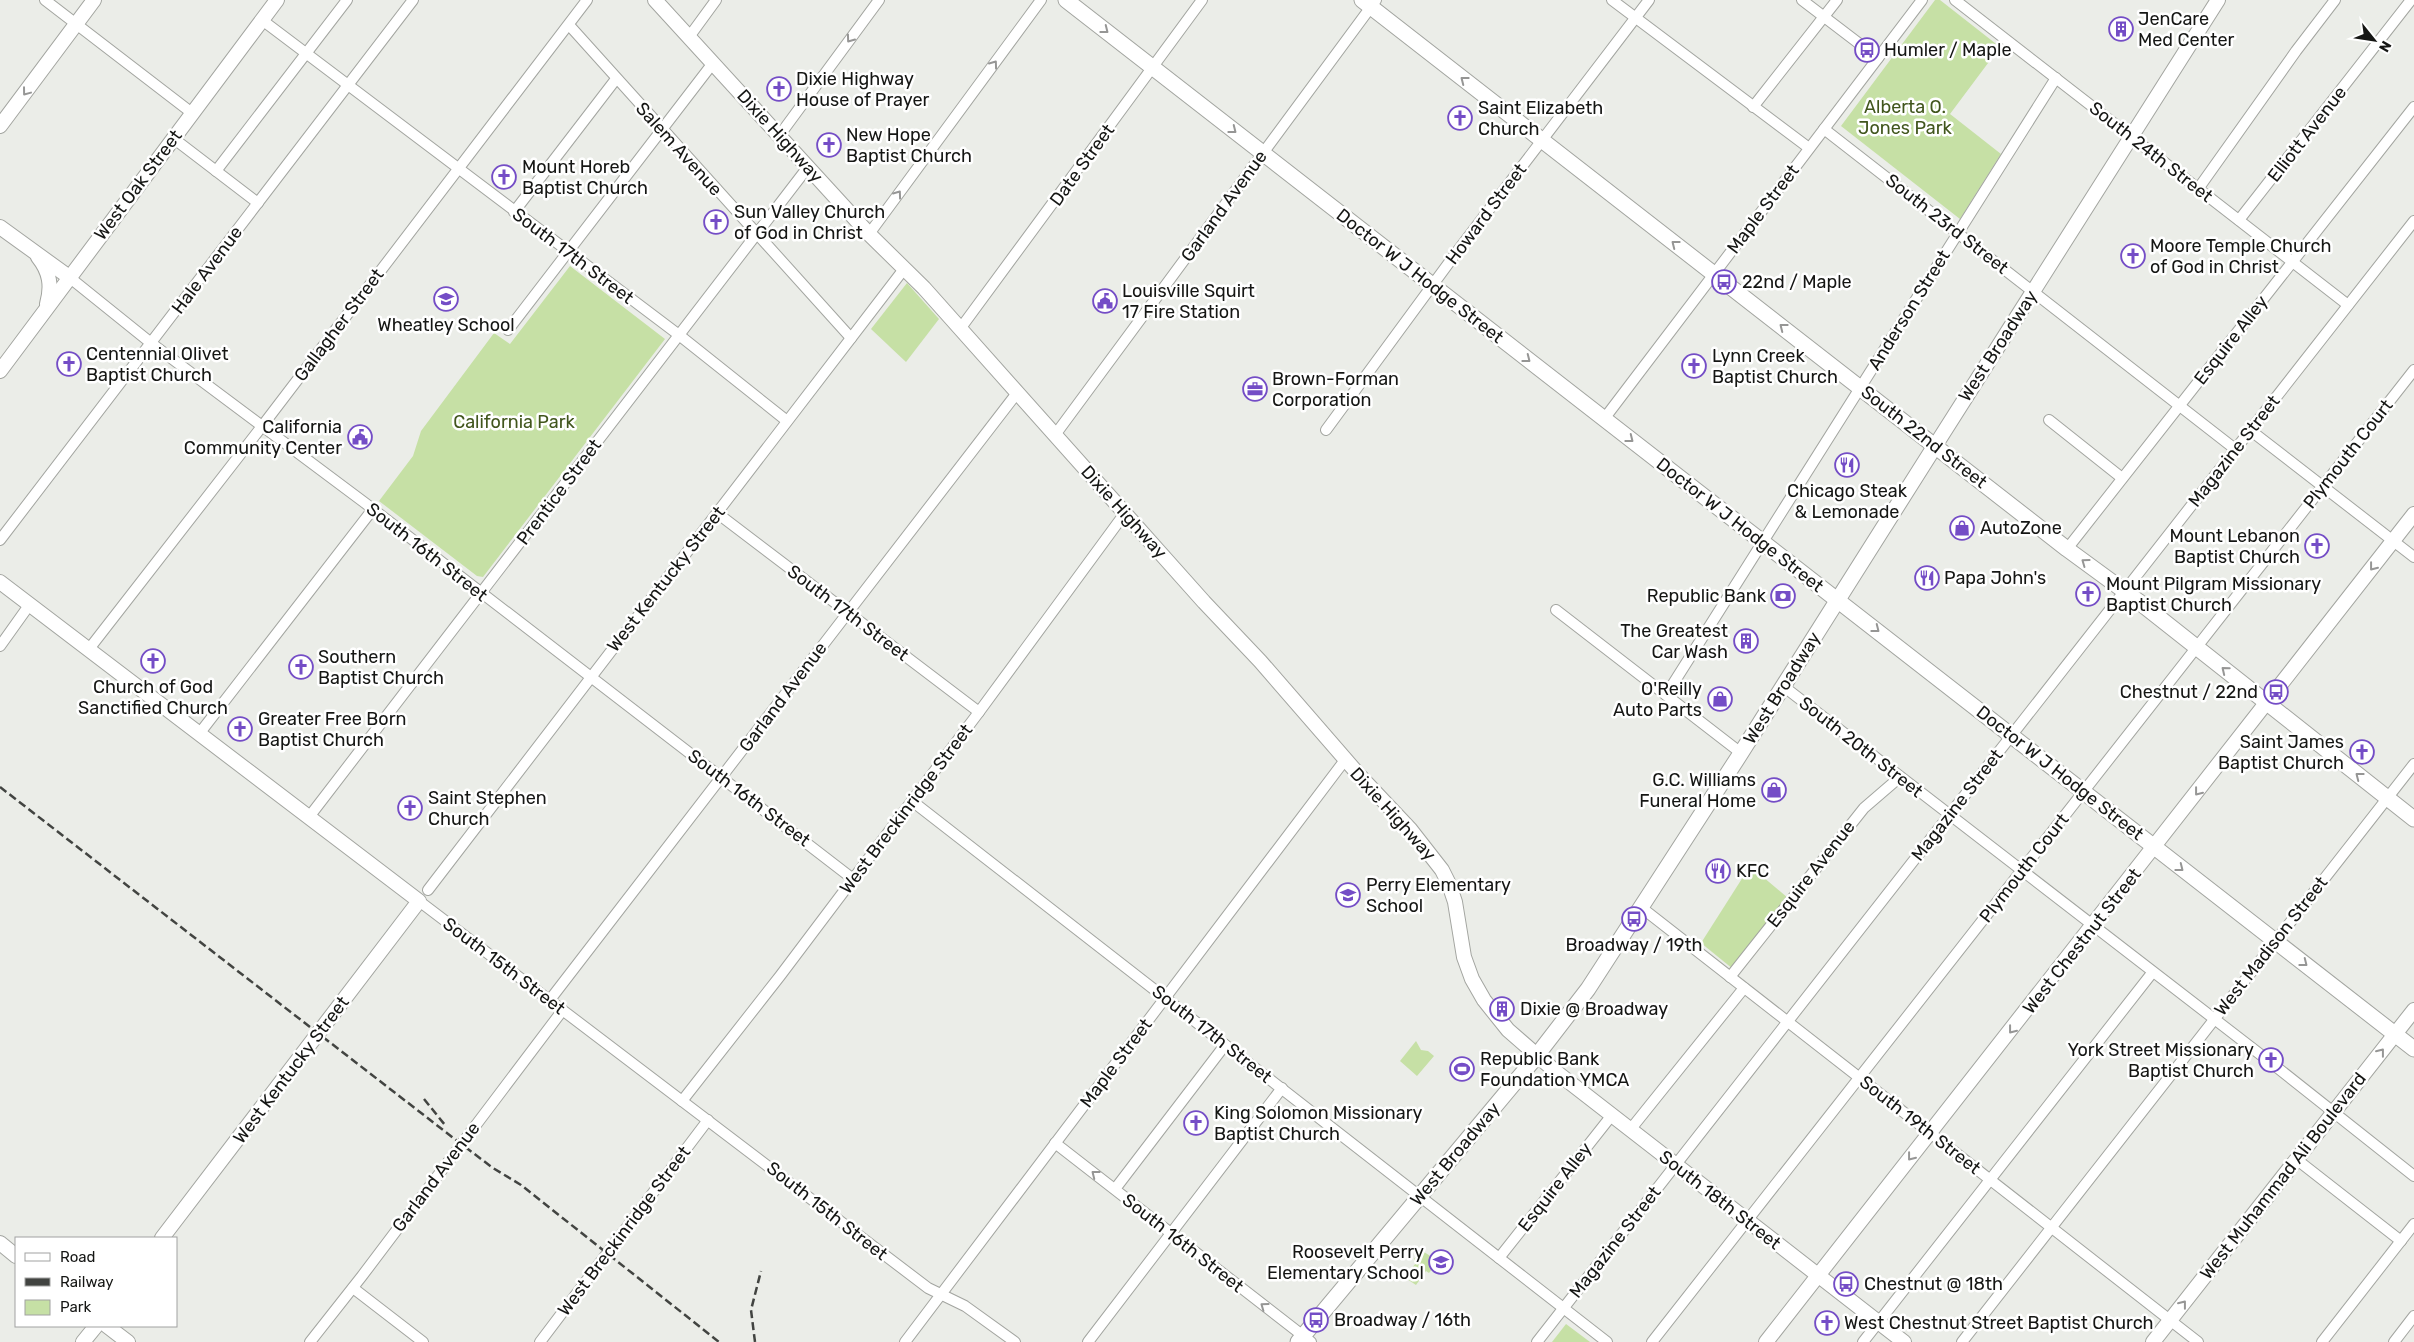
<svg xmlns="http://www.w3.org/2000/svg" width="2414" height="1342" font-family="Rubik,sans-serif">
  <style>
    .green { fill: #c6e0a5 }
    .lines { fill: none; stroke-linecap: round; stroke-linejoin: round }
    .street-casing { stroke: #a3a5a0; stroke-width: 12 }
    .secondary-casing { stroke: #a3a5a0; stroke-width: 16 }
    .primary-casing { stroke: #a3a5a0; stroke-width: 17 }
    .street { stroke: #fff; stroke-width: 10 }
    .secondary { stroke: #fff; stroke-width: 14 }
    .primary { stroke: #fff; stroke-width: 15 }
    .rail { stroke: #424441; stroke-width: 2.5; stroke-dasharray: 8 4; stroke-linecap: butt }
    .oneway { stroke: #969695 }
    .labels { text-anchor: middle; stroke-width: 5; stroke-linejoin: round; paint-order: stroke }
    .poi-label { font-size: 18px; fill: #151614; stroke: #fff; text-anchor: start }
    .park-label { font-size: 18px; fill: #41561d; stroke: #fff }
    .street-label { font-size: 18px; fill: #151614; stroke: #fff }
  </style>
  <rect width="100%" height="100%" fill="#ebede8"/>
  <!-- green -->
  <g class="green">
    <polygon points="1935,0 1940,0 2000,47 1950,114 2001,154 1960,219 1841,126"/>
    <polygon points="570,266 665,339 483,577 477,576 379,501 413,456 421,431 494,333 510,344"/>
    <polygon points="907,283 939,319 906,362 871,329"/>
    <polygon points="1750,866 1788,898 1733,969 1701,943"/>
    <polygon points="1416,1041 1421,1050 1428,1051 1434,1056 1417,1076 1400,1061"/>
    <polygon points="1421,1250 1438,1261 1429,1273 1426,1271 1416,1285 1404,1277 1416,1263 1414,1259"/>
    <polygon points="1566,1324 1590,1342 1552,1342"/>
  </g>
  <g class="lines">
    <!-- street casing -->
    <g class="street-casing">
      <g id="street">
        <polyline points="45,0 192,113"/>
        <polyline points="1612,0 1809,148"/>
        <polyline points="1802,0 1878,58"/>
        <polyline points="1955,0 2348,305"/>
        <polyline points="262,20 679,335 787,421"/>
        <polyline points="569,25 851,338"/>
        <polyline points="689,37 716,0"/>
        <polyline points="1753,107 1837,0"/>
        <polyline points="1824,129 2235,449"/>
        <polyline points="779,136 879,0"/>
        <polyline points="173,138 258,203"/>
        <polyline points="216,171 347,0"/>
        <polyline points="2198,189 2296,51 2335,0"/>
        <polyline points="514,212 616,79"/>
        <polyline points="2239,220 2411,0"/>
        <polyline points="869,234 1041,0"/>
        <polyline points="69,277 151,343 365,503 853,879"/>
        <polyline points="960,329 1202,0"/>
        <polyline points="508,330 713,63"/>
        <polyline points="1604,419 1922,0"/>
        <polyline points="2049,420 2122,478"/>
        <polyline points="1326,430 1459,249 1649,0"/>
        <polyline points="2250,430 2414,557"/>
        <polyline points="1055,435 1376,0"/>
        <polyline points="717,513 979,712"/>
        <polyline points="0,540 413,0"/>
        <polyline points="2067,549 2414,107"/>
        <polyline points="1556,610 1741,753"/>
        <polyline points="0,646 30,604"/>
        <polyline points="89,649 263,425 587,0"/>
        <polyline points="1783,686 2274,1065 2414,1176"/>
        <polyline points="1666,695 2056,78"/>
        <polyline points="199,734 373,509"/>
        <polyline points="912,801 1607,1342"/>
        <polyline points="309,817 808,167"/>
        <polyline points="428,890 904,269"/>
        <polyline points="419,901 928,1288 965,1306 1015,1342"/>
        <polyline points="1642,908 2198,1342"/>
        <polyline points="1730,977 1864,808 1900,777"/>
        <polyline points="549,1001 1017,393"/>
        <polyline points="682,1101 780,976 979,712 1125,513"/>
        <polyline points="1630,1130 1744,988"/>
        <polyline points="1055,1143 1311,1342"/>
        <polyline points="2296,1159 2401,1241"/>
        <polyline points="1115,1189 1225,1045"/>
        <polyline points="1499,1258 1612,1115"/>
        <polyline points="353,1288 423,1342"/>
        <polyline points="310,1342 362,1276 562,1011"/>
        <polyline points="540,1342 708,1120"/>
        <polyline points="905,1342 1345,760"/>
        <polyline points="1088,1342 1282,1088"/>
        <polyline points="1537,1342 2414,221"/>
        <polyline points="1652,1342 2414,370"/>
        <polyline points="1863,1342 2152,973"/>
        <polyline points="1962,1342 2414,764"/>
        <polyline points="2322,1342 2414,1224"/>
        <polyline points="2394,1342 2414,1316"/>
      </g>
    </g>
    <!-- secondary casing -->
    <g class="secondary-casing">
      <g id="secondary">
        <polyline points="655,0 869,234 924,288 1204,602 1260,661 1359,775 1410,829 1442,870 1449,884 1455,902 1464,957 1472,979 1484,1000 1508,1030 1555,1071 1904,1342"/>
        <polyline points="0,126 94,0"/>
        <polyline points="0,227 69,277"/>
        <path d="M38 257C50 272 52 286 47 304"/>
        <polyline points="0,371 277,0"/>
        <polyline points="1935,446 2218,0"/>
        <polyline points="0,582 419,901 162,1238"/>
        <polyline points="0,1243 16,1256"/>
        <polyline points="107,1326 128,1342"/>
        <polyline points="83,1342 96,1326"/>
        <polyline points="1766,1342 2414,514"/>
        <polyline points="2153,1342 2414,1010"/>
      </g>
    </g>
    <!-- primary casing -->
    <g class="primary-casing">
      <g id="primary">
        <polyline points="1066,0 2414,1049"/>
        <polyline points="1362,0 2067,549 2138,601 2414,819"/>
        <polyline points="1298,1342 1531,1063 1588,989 1741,753 1935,446"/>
      </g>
    </g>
    <!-- street -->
    <use href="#street" class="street"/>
    <!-- secondary -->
    <use href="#secondary" class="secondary"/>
    <!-- primary -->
    <use href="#primary" class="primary"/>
    <!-- rail -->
    <g class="rail">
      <polyline points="0,787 456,1140 493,1168 521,1185 719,1342"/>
      <polyline points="424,1099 445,1125"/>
      <polyline points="755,1342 751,1310 761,1271"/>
    </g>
  </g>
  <!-- one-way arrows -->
  <defs><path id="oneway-chevron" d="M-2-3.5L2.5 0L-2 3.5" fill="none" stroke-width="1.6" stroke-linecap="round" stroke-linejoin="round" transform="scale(1.25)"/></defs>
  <g class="oneway">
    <use href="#oneway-chevron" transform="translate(1105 30) rotate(38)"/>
    <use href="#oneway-chevron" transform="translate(850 39) rotate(126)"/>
    <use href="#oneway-chevron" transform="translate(994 64) rotate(-54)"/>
    <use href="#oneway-chevron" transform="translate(1464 80) rotate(-142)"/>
    <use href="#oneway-chevron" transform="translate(26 92) rotate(127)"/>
    <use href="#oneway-chevron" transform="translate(1233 130) rotate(38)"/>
    <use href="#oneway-chevron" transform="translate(898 194) rotate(-54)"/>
    <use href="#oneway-chevron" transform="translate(1675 244) rotate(-142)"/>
    <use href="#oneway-chevron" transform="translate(1783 327) rotate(-142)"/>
    <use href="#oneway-chevron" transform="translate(1527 359) rotate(38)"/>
    <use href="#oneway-chevron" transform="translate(1630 439) rotate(38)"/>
    <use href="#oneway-chevron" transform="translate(2085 562) rotate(-144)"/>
    <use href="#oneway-chevron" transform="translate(2373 567) rotate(128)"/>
    <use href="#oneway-chevron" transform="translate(1876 629) rotate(38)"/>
    <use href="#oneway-chevron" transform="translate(2225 670) rotate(-141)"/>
    <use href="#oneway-chevron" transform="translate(2359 776) rotate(-142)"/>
    <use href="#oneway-chevron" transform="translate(2198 792) rotate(128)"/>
    <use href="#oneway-chevron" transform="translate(2180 868) rotate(38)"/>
    <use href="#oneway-chevron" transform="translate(2304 963) rotate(38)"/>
    <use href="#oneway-chevron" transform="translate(2012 1030) rotate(128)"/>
    <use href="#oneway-chevron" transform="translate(2381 1052) rotate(-52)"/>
    <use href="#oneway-chevron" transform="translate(1911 1157) rotate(128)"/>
    <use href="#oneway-chevron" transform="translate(1095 1174) rotate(-142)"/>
    <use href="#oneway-chevron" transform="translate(2183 1304) rotate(-52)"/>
    <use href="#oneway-chevron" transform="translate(1264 1306) rotate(-144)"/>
  </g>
  <!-- icons -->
  <defs>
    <g id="building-ring" transform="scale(1.25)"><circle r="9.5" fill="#fff" stroke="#744dc6" stroke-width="1.5"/><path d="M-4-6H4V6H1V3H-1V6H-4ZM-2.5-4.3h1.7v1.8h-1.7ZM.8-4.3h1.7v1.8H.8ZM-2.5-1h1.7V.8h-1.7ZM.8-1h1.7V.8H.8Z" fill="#744dc6"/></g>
    <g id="bus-ring" transform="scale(1.25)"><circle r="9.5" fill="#fff" stroke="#744dc6" stroke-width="1.5"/><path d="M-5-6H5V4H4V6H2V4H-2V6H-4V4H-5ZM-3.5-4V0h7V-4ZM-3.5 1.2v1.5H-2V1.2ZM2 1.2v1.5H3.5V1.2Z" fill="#744dc6"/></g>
    <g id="church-ring" transform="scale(1.25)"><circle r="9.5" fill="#fff" stroke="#744dc6" stroke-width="1.5"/><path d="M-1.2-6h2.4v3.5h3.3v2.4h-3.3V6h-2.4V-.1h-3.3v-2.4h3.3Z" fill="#744dc6"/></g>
    <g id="school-ring" transform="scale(1.25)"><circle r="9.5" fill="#fff" stroke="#744dc6" stroke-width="1.5"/><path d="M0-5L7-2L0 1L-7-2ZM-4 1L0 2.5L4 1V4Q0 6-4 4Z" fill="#744dc6"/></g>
    <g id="civic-ring" transform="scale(1.25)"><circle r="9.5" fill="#fff" stroke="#744dc6" stroke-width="1.5"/><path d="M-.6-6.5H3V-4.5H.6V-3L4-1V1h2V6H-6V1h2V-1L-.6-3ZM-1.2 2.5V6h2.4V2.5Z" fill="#744dc6"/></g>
    <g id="office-ring" transform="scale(1.25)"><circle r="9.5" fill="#fff" stroke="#744dc6" stroke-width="1.5"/><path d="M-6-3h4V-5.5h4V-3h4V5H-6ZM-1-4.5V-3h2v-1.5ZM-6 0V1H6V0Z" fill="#744dc6"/></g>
    <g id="restaurant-ring" transform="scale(1.25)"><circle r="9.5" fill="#fff" stroke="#744dc6" stroke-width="1.5"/><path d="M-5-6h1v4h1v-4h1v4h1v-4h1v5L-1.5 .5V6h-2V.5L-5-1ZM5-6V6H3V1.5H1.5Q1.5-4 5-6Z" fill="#744dc6"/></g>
    <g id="shop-ring" transform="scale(1.25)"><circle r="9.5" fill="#fff" stroke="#744dc6" stroke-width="1.5"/><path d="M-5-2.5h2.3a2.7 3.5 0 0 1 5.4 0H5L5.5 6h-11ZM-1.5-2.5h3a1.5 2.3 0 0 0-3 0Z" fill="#744dc6"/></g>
    <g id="bank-ring" transform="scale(1.25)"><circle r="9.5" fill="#fff" stroke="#744dc6" stroke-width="1.5"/><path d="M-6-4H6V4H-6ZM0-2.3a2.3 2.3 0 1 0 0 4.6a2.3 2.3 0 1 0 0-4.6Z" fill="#744dc6"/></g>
    <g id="stadium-ring" transform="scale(1.25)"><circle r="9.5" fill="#fff" stroke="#744dc6" stroke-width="1.5"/><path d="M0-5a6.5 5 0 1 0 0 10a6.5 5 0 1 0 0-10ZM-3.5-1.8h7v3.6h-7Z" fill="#744dc6"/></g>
  </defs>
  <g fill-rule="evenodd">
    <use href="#building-ring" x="2121" y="29"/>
    <use href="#bus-ring" x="1867" y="50"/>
    <use href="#church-ring" x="779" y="89"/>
    <use href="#church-ring" x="1460" y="118"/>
    <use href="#church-ring" x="829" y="145"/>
    <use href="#church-ring" x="504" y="177"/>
    <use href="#church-ring" x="716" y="222"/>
    <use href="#church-ring" x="2133" y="256"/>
    <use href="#bus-ring" x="1724" y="282"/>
    <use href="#school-ring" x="446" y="299"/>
    <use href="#civic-ring" x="1105" y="301"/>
    <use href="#church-ring" x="69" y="364"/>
    <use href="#church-ring" x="1694" y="366"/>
    <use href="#office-ring" x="1255" y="389"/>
    <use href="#civic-ring" x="360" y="437"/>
    <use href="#restaurant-ring" x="1847" y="465"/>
    <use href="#shop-ring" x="1962" y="528"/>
    <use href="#church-ring" x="2317" y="546"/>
    <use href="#restaurant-ring" x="1927" y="578"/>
    <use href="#church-ring" x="2088" y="594"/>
    <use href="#bank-ring" x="1783" y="596"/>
    <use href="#building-ring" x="1746" y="641"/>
    <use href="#church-ring" x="153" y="661"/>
    <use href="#church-ring" x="301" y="667"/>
    <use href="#bus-ring" x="2276" y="692"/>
    <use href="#shop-ring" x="1720" y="699"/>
    <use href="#church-ring" x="240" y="729"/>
    <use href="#church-ring" x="2362" y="752"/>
    <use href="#shop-ring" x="1774" y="790"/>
    <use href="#church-ring" x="410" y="808"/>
    <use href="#restaurant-ring" x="1718" y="871"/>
    <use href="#school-ring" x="1348" y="895"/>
    <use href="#bus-ring" x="1634" y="919"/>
    <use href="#building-ring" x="1502" y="1009"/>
    <use href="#church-ring" x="2271" y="1060"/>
    <use href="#stadium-ring" x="1462" y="1069"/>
    <use href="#church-ring" x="1196" y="1123"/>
    <use href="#school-ring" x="1441" y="1262"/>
    <use href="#bus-ring" x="1846" y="1284"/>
    <use href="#bus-ring" x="1316" y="1320"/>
    <use href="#church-ring" x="1827" y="1323"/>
  </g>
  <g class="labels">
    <!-- poi labels -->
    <g class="poi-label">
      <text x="2138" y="25">JenCare<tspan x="2138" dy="21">Med Center</tspan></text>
      <text x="1884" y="56">Humler / Maple</text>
      <text x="796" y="85">Dixie Highway<tspan x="796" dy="21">House of Prayer</tspan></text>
      <text x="1478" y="114">Saint Elizabeth<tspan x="1478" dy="21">Church</tspan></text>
      <text x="846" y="141">New Hope<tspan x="846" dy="21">Baptist Church</tspan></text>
      <text x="522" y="173">Mount Horeb<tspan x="522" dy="21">Baptist Church</tspan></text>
      <text x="734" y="218">Sun Valley Church<tspan x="734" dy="21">of God in Christ</tspan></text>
      <text x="2150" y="252">Moore Temple Church<tspan x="2150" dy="21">of God in Christ</tspan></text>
      <text x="1742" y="288">22nd / Maple</text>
      <text x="1122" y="297">Louisville Squirt<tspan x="1122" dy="21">17 Fire Station</tspan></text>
      <text x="446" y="331" text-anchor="middle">Wheatley School</text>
      <text x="86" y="360">Centennial Olivet<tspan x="86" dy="21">Baptist Church</tspan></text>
      <text x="1712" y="362">Lynn Creek<tspan x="1712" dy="21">Baptist Church</tspan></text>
      <text x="1272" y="385">Brown-Forman<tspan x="1272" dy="21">Corporation</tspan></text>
      <text x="342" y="433" text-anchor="end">California<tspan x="342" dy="21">Community Center</tspan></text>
      <text x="1847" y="497" text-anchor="middle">Chicago Steak<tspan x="1847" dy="21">&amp; Lemonade</tspan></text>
      <text x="1980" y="534">AutoZone</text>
      <text x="2300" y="542" text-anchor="end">Mount Lebanon<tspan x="2300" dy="21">Baptist Church</tspan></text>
      <text x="1944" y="584">Papa John's</text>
      <text x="2106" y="590">Mount Pilgram Missionary<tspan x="2106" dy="21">Baptist Church</tspan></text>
      <text x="1766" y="602" text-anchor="end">Republic Bank</text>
      <text x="1728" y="637" text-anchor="end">The Greatest<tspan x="1728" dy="21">Car Wash</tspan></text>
      <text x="318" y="663">Southern<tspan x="318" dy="21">Baptist Church</tspan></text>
      <text x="153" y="693" text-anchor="middle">Church of God<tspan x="153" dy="21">Sanctified Church</tspan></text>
      <text x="1702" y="695" text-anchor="end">O'Reilly<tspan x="1702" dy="21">Auto Parts</tspan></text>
      <text x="2258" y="698" text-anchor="end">Chestnut / 22nd</text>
      <text x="258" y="725">Greater Free Born<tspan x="258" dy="21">Baptist Church</tspan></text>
      <text x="2344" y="748" text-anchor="end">Saint James<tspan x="2344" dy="21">Baptist Church</tspan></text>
      <text x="1756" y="786" text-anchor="end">G.C. Williams<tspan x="1756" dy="21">Funeral Home</tspan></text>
      <text x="428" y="804">Saint Stephen<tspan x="428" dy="21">Church</tspan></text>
      <text x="1736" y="877">KFC</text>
      <text x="1366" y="891">Perry Elementary<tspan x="1366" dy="21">School</tspan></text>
      <text x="1634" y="951" text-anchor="middle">Broadway / 19th</text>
      <text x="1520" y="1015">Dixie @ Broadway</text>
      <text x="2254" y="1056" text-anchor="end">York Street Missionary<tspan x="2254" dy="21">Baptist Church</tspan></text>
      <text x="1480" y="1065">Republic Bank<tspan x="1480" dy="21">Foundation YMCA</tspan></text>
      <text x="1214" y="1119">King Solomon Missionary<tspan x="1214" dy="21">Baptist Church</tspan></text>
      <text x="1424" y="1258" text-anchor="end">Roosevelt Perry<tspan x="1424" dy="21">Elementary School</tspan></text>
      <text x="1864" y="1290">Chestnut @ 18th</text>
      <text x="1334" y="1326">Broadway / 16th</text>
      <text x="1844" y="1329">West Chestnut Street Baptist Church</text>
    </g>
    <!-- park labels -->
    <g class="park-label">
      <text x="1905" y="113">Alberta O.<tspan x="1905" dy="21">Jones Park</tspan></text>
      <text x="514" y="428">California Park</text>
    </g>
    <!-- street labels -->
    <g class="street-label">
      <text transform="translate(2307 134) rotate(-52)" y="6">Elliott Avenue</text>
      <text transform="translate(780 136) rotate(48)" y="6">Dixie Highway</text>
      <text transform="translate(679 149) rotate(48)" y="6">Salem Avenue</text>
      <text transform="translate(2151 152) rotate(38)" y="6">South 24th Street</text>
      <text transform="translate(1082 165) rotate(-54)" y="6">Date Street</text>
      <text transform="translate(138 185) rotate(-53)" y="6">West Oak Street</text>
      <text transform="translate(1224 206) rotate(-54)" y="6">Garland Avenue</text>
      <text transform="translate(1763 209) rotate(-53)" y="6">Maple Street</text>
      <text transform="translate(1486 214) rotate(-53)" y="6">Howard Street</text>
      <text transform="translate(1947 224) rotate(38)" y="6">South 23rd Street</text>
      <text transform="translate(573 256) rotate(37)" y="6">South 17th Street</text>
      <text transform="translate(207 270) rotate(-53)" y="6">Hale Avenue</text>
      <text transform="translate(1420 276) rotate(38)" y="6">Doctor W J Hodge Street</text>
      <text transform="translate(1909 310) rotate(-58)" y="6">Anderson Street</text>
      <text transform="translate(339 325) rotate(-53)" y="6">Gallagher Street</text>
      <text transform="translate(2231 340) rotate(-52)" y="6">Esquire Alley</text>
      <text transform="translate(1998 346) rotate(-57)" y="6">West Broadway</text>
      <text transform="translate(1924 437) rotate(38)" y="6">South 22nd Street</text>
      <text transform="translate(2234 451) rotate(-52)" y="6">Magazine Street</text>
      <text transform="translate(2348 454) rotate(-52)" y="6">Plymouth Court</text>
      <text transform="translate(559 492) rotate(-53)" y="6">Prentice Street</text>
      <text transform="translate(1124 512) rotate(48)" y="6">Dixie Highway</text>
      <text transform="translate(1740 525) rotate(38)" y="6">Doctor W J Hodge Street</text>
      <text transform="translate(427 552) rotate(38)" y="6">South 16th Street</text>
      <text transform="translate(666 579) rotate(-52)" y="6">West Kentucky Street</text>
      <text transform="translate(848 613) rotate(37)" y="6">South 17th Street</text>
      <text transform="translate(1782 688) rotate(-58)" y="6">West Broadway</text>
      <text transform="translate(783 697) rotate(-53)" y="6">Garland Avenue</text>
      <text transform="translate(1861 747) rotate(38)" y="6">South 20th Street</text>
      <text transform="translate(2060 773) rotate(38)" y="6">Doctor W J Hodge Street</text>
      <text transform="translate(749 798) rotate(37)" y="6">South 16th Street</text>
      <text transform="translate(1957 805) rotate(-52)" y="6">Magazine Street</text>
      <text transform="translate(906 809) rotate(-53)" y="6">West Breckinridge Street</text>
      <text transform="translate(1393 814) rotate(48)" y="6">Dixie Highway</text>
      <text transform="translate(2024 868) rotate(-52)" y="6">Plymouth Court</text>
      <text transform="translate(1811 874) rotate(-52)" y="6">Esquire Avenue</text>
      <text transform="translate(2082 941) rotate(-52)" y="6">West Chestnut Street</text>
      <text transform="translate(2271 946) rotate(-52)" y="6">West Madison Street</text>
      <text transform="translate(504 966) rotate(37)" y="6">South 15th Street</text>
      <text transform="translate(1212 1034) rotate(38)" y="6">South 17th Street</text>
      <text transform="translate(1116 1063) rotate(-53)" y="6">Maple Street</text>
      <text transform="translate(291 1070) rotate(-53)" y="6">West Kentucky Street</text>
      <text transform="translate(1920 1125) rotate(38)" y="6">South 19th Street</text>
      <text transform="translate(1455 1154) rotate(-50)" y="6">West Broadway</text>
      <text transform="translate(2283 1176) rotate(-52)" y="6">West Muhammad Ali Boulevard</text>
      <text transform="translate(436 1177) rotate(-53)" y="6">Garland Avenue</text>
      <text transform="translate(1555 1187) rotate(-52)" y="6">Esquire Alley</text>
      <text transform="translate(1720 1200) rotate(38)" y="6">South 18th Street</text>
      <text transform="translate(827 1211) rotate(38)" y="6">South 15th Street</text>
      <text transform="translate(624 1231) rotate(-53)" y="6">West Breckinridge Street</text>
      <text transform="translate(1615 1242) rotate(-52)" y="6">Magazine Street</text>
      <text transform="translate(1183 1243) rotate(38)" y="6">South 16th Street</text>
    </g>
  </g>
  <!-- legend -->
  <rect x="15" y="1237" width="162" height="90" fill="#ffffff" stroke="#a1a2a1"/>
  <rect x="25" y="1253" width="25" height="8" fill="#ffffff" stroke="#a1a2a1"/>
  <text x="60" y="1262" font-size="15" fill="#151614">Road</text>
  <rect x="25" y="1278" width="25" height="8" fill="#424441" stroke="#a1a2a1"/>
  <text x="60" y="1287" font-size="15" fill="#151614">Railway</text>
  <rect x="25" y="1300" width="25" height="15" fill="#c6e0a5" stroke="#a1a2a1"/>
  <text x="60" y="1312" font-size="15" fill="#151614">Park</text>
  <!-- north arrow -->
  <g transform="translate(2374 40) rotate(120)" stroke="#ffffff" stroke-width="4" paint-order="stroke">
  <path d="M0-4L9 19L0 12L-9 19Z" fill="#151614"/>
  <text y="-8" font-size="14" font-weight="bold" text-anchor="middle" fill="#151614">N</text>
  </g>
</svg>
